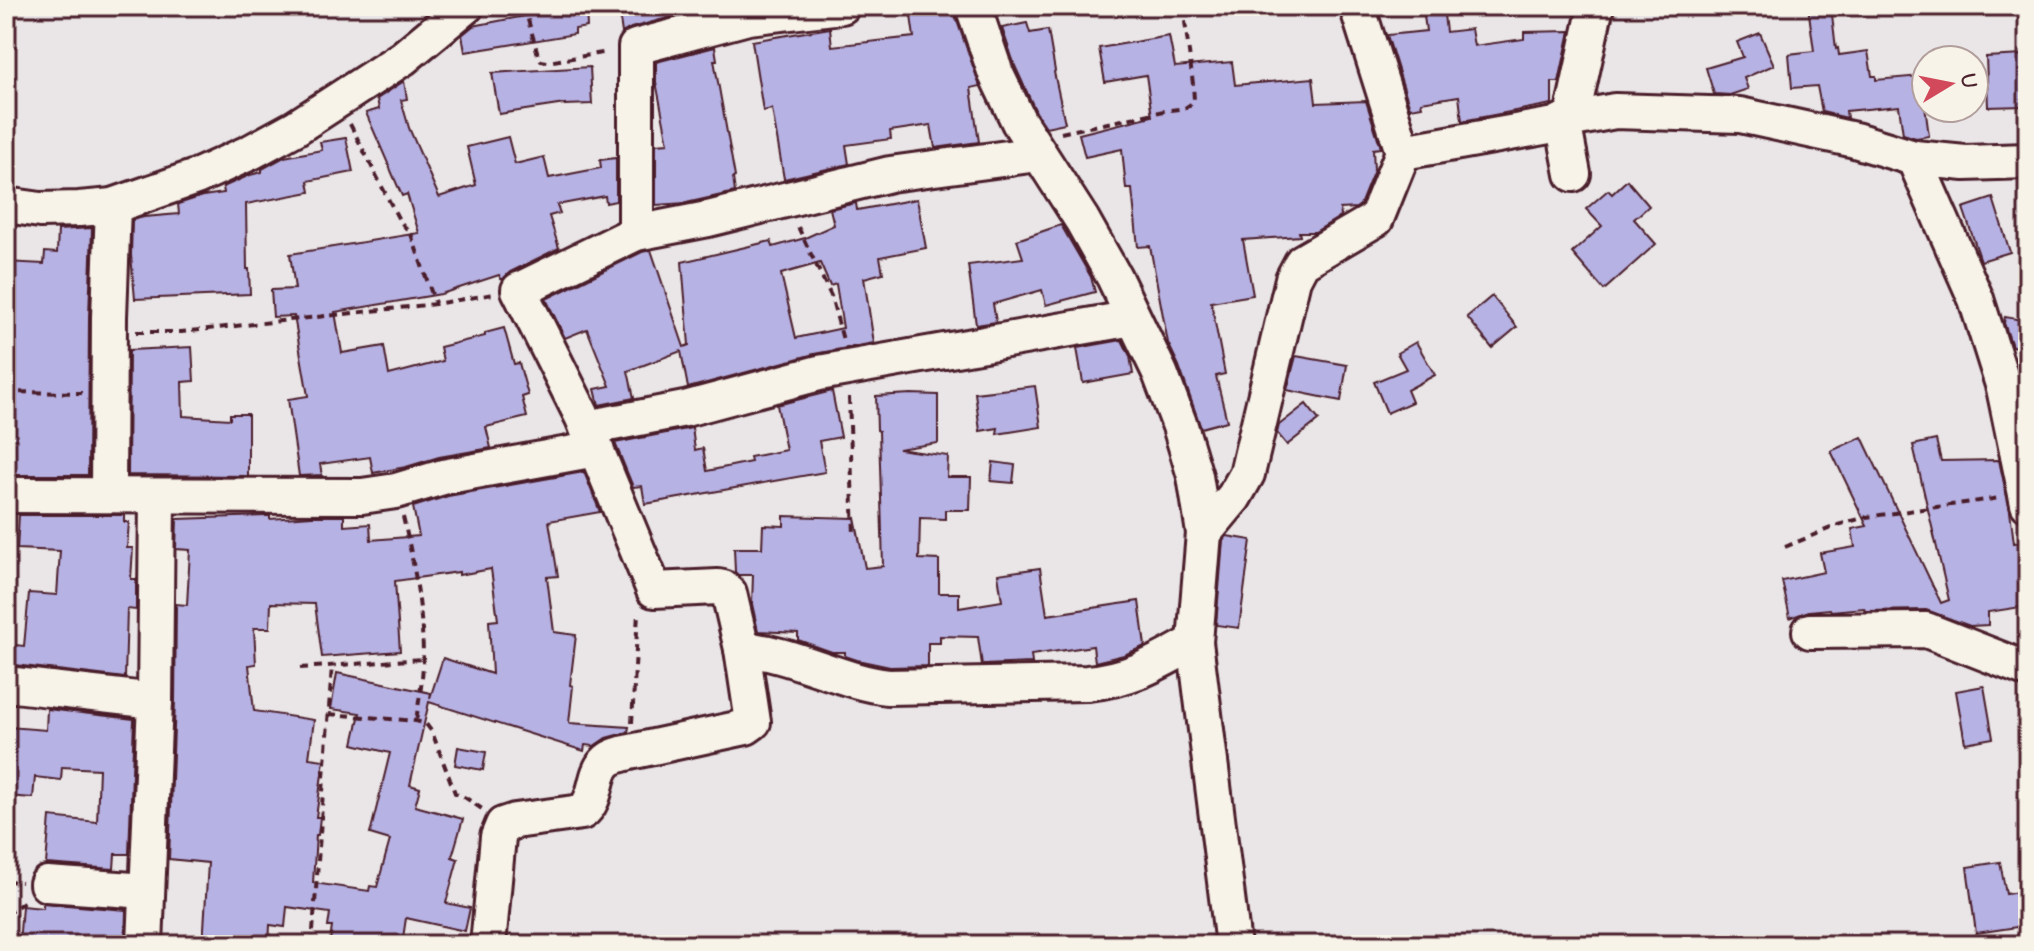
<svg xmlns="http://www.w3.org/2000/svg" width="2034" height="951" font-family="'Comic Neue',sans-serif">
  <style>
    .building { fill: #b7b2e4; stroke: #4a1f2b; stroke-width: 2; fill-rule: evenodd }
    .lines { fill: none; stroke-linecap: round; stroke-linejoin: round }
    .minor-casing { stroke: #4a1f2b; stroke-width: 40 }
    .path { stroke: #4a1f2b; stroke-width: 4; stroke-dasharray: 8 6; stroke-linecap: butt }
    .minor { stroke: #f7f3e8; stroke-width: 34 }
  </style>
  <rect width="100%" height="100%" fill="#eae6e7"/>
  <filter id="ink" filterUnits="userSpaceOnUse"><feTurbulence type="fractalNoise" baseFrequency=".0125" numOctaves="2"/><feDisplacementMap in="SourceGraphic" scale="16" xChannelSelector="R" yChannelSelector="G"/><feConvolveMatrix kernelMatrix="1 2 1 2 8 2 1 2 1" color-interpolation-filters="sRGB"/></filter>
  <g filter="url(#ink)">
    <!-- building -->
    <g class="building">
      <polygon points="545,6 586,6 587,27 575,29 575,34 465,52 462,35 473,26 535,14 545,11"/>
      <polygon points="618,6 708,6 708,7 631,28 622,33"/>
      <polygon points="937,6 955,6 956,18 980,86 971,88 979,142 935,148 931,125 890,131 891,139 846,145 849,164 784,179 772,109 763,111 752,41 830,28 832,46 914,37 910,9"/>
      <polygon points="1439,6 1443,6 1446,32 1471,29 1474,46 1524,39 1524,32 1570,31 1559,82 1552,82 1552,104 1462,121 1459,96 1421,102 1422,106 1410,108 1387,35 1426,31 1423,8"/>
      <polygon points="1808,6 1831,6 1836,49 1838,48 1839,55 1868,51 1872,76 1876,76 1876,80 1921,76 1929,136 1916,138 1903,134 1899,106 1846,111 1847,118 1822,112 1817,86 1792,88 1789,54 1814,51"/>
      <polygon points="1027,23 1030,33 1048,30 1055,71 1054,72 1065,123 1046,127 1036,112 1015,66 1002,28"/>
      <polygon points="1760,33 1774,65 1744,78 1748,89 1730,95 1714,94 1706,68 1743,57 1737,42"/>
      <polygon points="1169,36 1175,67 1232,62 1235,85 1313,78 1316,103 1366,101 1381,148 1373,149 1374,170 1360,205 1356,208 1340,209 1341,216 1315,232 1299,232 1300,236 1243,240 1253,295 1211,302 1225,374 1216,376 1227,421 1201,428 1179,366 1168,343 1150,246 1138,247 1132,189 1126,189 1122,149 1085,157 1079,134 1152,116 1146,75 1105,82 1099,48"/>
      <polygon points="715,47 717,60 714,60 735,177 733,178 735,192 686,203 656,205 656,144 668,143 656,82 656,62"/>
      <polygon points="2023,55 2025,106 1988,107 1986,57"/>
      <polygon points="590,67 592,104 565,105 565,104 499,114 492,73"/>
      <polygon points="404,81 407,99 401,100 409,128 439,197 476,185 467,147 508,137 515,164 544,157 549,178 601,168 600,160 616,158 616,201 606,203 605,196 557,205 560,213 549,216 559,248 510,272 503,279 501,279 499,275 441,294 335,312 342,353 384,346 389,375 443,361 440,347 485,336 485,333 504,328 514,364 519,363 528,395 522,397 527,417 486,427 491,448 439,457 406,467 373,473 370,457 320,464 322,475 299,476 288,399 308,396 294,316 273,317 271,290 295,289 290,254 419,233 407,194 402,196 366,113 379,109 377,99"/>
      <polygon points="346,138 353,172 308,181 310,192 246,204 247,269 249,269 250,294 135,299 131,255 132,220 144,217 179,214 178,204 203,196 224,193 223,187 250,175 262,172 262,169 284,157 322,150 320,142"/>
      <polygon points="1627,180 1649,206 1634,219 1656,244 1604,290 1572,253 1602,226 1586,209 1608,190 1612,194"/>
      <polygon points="1993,198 2010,252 1981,261 1963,208"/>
      <path d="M917 199 926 248 880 257 883 273 864 278 874 343 814 354 688 388 681 351 628 371 634 398 599 405 595 389 610 386 587 329 565 338 546 299 642 252 651 250 684 347 689 345 682 262 771 241 773 247 805 238 834 225 830 209 856 203 857 210ZM820 263 830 286 836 284 843 328 796 338 781 274Z"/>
      <polygon points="1061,225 1091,277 1095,292 1046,305 1042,290 993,304 996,322 976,325 968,265 1023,258 1017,240"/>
      <polygon points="92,228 89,317 88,475 6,475 6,262 44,264 45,252 57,253 58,230"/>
      <polygon points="1492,296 1517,327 1492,348 1467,317"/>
      <polygon points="2005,317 2028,321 2028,349 2012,346 2004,323"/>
      <polygon points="1122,340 1130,356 1133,374 1083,383 1077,348"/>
      <polygon points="1416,342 1435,375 1407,390 1412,402 1387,413 1374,382 1406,369 1397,353"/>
      <polygon points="192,347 194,381 182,382 183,416 230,419 230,414 248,414 248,476 128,475 129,350"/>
      <polygon points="1296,356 1347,365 1341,401 1287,390"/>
      <polygon points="1035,386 1041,427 997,434 998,428 980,431 975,393"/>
      <polygon points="832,391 841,437 819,441 825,472 645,504 642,486 633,487 615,443 692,428 695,450 703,448 707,471 751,462 750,457 786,450 777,405"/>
      <polygon points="911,394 938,395 938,443 898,449 948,456 947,477 971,477 970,510 945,510 945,519 920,518 919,559 939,560 939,593 959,593 959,608 1002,601 998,574 1040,568 1047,615 1139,601 1145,646 1124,655 1095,662 1093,646 1031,655 1032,663 982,665 978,637 940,636 940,643 928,643 928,666 890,667 857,660 845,656 845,652 832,652 798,640 798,633 758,631 752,604 753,575 738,575 735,572 734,548 762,548 763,525 784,526 784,516 855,518 865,568 883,566 879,431 877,430 876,396"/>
      <polygon points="1306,404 1319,420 1287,445 1277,433 1279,425"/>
      <polygon points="1862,437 1941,603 1949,600 1913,445 1936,440 1941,461 1999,460 2010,511 2014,543 2020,542 2026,583 2028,582 2028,606 1988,612 1988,625 1970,626 1926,610 1865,611 1864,608 1831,611 1830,609 1809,611 1790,618 1782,581 1824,572 1820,553 1855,547 1852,529 1867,526 1831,451"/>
      <polygon points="993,462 1015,465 1013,483 991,481"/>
      <path d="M584 472 600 512 549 521 558 576 547 577 554 632 576 635 570 685 573 686 569 723 629 727 628 732 606 738 594 746 585 745 584 751 429 702 410 785 420 788 415 806 463 819 452 857 458 859 446 903 470 908 465 931 406 918 402 945H348V944L330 941 332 927H328L330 913 287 907 285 927 270 925 269 945H203L208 863 169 859 175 701 176 604 187 605 190 550 176 549 177 519 266 516H270V519L312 516H344V526L370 524 371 540 419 536 413 507 448 496ZM491 569 498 620 489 621 492 674 443 658 430 698 431 693 337 673 331 709 360 713 353 744 390 753 370 834 390 840 377 887 370 886 369 891 313 883 316 835H318L320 817H316L324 760 309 758 314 720 254 711 249 665 256 664 254 628H270L271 603 315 604 322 657 400 651 395 581 459 572V575Z"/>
      <polygon points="19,515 124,515 124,522 129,522 127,548 133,548 131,579 136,579 136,610 127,609 125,678 6,664 6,644 24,646 29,593 57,595 60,551 17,549"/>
      <polygon points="1227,536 1251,540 1239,628 1216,625 1223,541"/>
      <polygon points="1984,686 1993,738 1965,743 1956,691"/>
      <polygon points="47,709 134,719 129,854 115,854 114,869 46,864 50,817 97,822 99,769 62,767 61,780 35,777 33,798 6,796 9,727 46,730"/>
      <polygon points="458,747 486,752 483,770 455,765"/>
      <polygon points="2000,862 2006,894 2019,892 2024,926 1976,933 1967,867"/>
      <polygon points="43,903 126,910 125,945 91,942 91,945 19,945 22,906 43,908"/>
    </g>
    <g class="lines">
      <!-- minor casing -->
      <g class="minor-casing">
        <g id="minor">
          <polyline points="975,6 975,12 996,74 1019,122 1082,220 1114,277 1160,373 1180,426 1195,476 1204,533 1195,642 1233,945"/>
          <polyline points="1357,6 1403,152"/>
          <polyline points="1914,158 1976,299 2004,388 2028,504"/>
          <polyline points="1573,174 1563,121 1615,111 1740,115 1855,140 1914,158 1965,163 2028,161"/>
          <polyline points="6,205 40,210 79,209 113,206 196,177 251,152 295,128 403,58 466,6"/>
          <polyline points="636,233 636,47 748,17 842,6"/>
          <polyline points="587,428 685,409 819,373 1133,318"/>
          <polyline points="108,494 109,317 113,206"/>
          <polyline points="6,495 362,496 396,491 443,477 596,449"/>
          <polyline points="1204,533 1234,497 1247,474 1293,279 1302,262 1376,219 1403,152 1555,125 1570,118 1573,112 1596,6"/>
          <polyline points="1810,631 1926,630 2028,670"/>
          <path d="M742 649C793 653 838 681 888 687L1087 683C1132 679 1157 663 1195 642"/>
          <polyline points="6,684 155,701"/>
          <polyline points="47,884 147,891"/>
          <polyline points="145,945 155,701 157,497"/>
          <path d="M488 945 498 837 503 825 515 821 582 812C598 800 593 776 605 763 611 756 622 754 630 752L746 727 753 722 742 649 729 593 723 588 718 587 654 590 583 418 519 290 636 233 708 219 890 174 1038 154"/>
        </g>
      </g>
      <!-- path -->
      <g class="path">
        <polyline points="524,6 539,58 541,61 548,62 608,52"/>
        <polyline points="350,124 399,220 411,234 435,303"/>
        <polyline points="1061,133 1164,111 1185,108 1191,104 1194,100 1193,84 1183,6"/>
        <polyline points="798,227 831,296 843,340"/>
        <polyline points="136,332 181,332 435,304 493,294"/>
        <polyline points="6,392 82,393"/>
        <polyline points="849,397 854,535"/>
        <path d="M403 517C414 563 423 611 423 659 423 679 419 700 416 721"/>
        <polyline points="1785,547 1838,525 1866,517 2000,498"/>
        <polyline points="300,668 423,659"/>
        <polyline points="329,714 416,721 426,724 432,732 455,793 466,798 482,809"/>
        <polyline points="632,723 638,612"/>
        <polyline points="6,881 21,882"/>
        <polyline points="6,915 26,900"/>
        <polyline points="312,945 332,666"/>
      </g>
      <!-- minor -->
      <use href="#minor" class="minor"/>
    </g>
  </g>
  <!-- margin -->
  <rect width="2034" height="951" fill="none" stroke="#f7f3e8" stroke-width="32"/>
  <rect x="16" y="16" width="2002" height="919" fill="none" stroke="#4a1f2b" stroke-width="3" filter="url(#ink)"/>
  <!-- north arrow -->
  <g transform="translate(1950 84) rotate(80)"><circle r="38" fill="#f7f3e8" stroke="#b29e9c" stroke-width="2"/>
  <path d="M0-6L14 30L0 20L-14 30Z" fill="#d1495b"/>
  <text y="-12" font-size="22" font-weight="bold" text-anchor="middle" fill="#4a1f2b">U</text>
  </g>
</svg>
